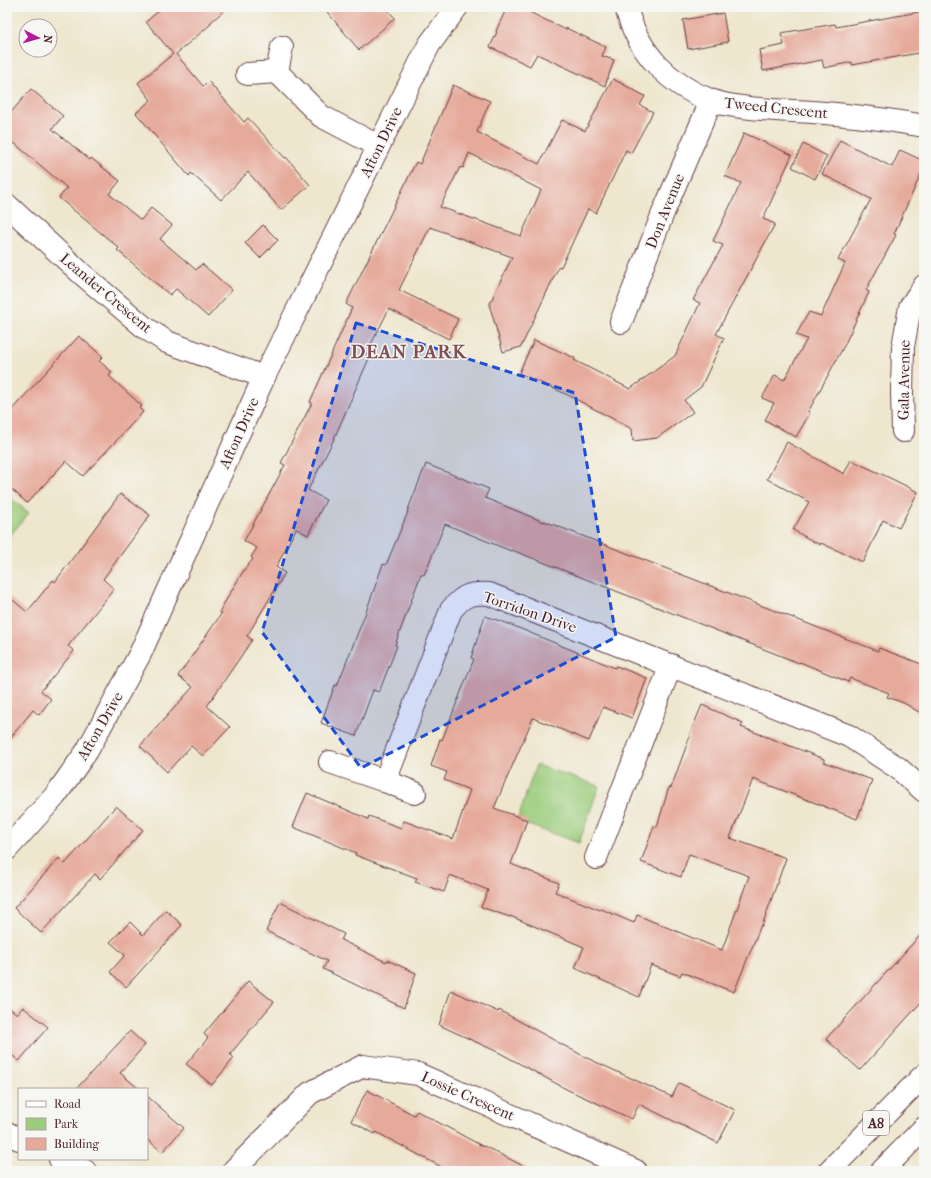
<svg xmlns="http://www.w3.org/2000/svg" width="931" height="1178" font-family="'IM FELL French Canon',serif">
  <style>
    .green { fill: #9bcc7c; stroke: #727654 }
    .building { fill: #e6aa9b; fill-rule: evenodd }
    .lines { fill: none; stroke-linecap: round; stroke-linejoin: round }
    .street-casing { stroke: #633d43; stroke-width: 24 }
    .secondary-casing { stroke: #633d43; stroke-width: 24 }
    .primary-casing { stroke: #633d43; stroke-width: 24 }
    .street { stroke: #fff; stroke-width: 22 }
    .secondary { stroke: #fff; stroke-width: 22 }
    .primary { stroke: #fff; stroke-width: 22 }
    .marked { fill: #1d4ed8; fill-opacity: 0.2; stroke: #1d4ed8; stroke-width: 3; stroke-dasharray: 8 5; stroke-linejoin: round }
    .labels { text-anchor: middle; stroke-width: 3; stroke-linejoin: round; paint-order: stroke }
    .shield { fill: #f6f6f2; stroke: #7e6067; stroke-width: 1 }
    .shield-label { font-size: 14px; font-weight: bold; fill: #4a1f2b }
    .street-label { font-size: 15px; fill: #4a1f2b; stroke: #f6f6f2 }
    .district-label { font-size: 19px; font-weight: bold; letter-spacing: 1px; fill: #815052; stroke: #f6f6f2 }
  </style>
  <rect width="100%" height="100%" fill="#f6f6f2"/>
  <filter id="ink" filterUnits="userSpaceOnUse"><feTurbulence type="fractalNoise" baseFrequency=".025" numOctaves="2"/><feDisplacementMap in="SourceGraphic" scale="8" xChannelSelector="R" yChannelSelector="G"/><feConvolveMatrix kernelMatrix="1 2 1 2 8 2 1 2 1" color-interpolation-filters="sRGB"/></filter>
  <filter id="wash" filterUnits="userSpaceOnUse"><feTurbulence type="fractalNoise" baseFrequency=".012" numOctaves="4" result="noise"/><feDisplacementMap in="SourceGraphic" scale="16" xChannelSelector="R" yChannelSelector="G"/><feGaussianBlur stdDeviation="0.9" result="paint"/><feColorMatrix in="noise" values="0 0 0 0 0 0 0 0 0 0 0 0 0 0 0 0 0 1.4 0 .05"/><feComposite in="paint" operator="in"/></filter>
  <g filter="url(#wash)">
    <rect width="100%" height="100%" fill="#eee6cd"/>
    <!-- green -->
    <g class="green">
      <polygon points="7,495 29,513 7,539"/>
      <polygon points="536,765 599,786 579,843 517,821"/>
    </g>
    <g id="blocks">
      <!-- building -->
      <g class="building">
        <polygon points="163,7 228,7 210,23 211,24 176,54 203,86 208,81 244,122 248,118 285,158 286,157 310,185 281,210 248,172 221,200 191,173 189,176 136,113 151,100 138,83 173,54 146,22"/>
        <polygon points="323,7 385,7 395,18 359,50"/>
        <polygon points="507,7 519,7 566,30 566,28 606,47 602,56 614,60 605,86 537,54 530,66 490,47 497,32 496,31"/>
        <polygon points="924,11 924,52 852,65 852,62 824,68 822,60 763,71 759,50 784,45 781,33 835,24 836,27"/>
        <polygon points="723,13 728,42 688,49 683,20"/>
        <path d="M613 79 645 96 640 105 653 112 631 153 626 150 596 213 588 209 561 267 559 266 521 347 503 352 490 307V303L512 257 430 227 399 290 458 319 449 339 389 309 366 354 370 356 333 441 308 490 326 500 308 535 296 529 276 567 285 573 247 636 252 640 207 706 230 727 203 756 191 746 167 772 140 746 193 687 178 676 222 613 219 612 244 570 253 559 251 557 257 548 244 541 285 465 281 463 312 403 310 402 352 308 346 304 416 162 420 164 453 85 490 101 477 132 539 164 562 120 585 131ZM469 153 541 190 521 236 440 207 460 167 463 168Z"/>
        <polygon points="31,89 63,116 52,129 90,160 91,158 120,181 109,194 141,220 151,208 172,225 160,239 196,270 202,264 232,290 208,317 176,289 170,295 117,250 119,248 59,198 67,188 7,137 7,117"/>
        <polygon points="744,133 792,155 763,219 775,224 716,334 724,338 701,387 684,400 693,412 657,438 633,441 632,429 568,395 519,373 534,340 575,358 574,360 630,389 675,356 700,303 693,300 723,245 713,241 741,183 725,176"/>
        <polygon points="840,140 892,167 900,150 924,161 924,167 894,234 896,235 866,290 869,292 845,344 808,412 810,413 796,437 765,420 774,403 762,398 775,375 784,380 807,339 796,335 809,312 821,316 845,263 838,260 871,199 822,174"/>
        <polygon points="803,144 827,156 815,179 792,167"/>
        <polygon points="263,225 278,240 260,258 245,243"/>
        <polygon points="79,336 103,357 99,361 112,372 109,376 142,406 139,408 143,412 83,476 66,461 27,503 7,485 7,415"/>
        <polygon points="787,442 844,474 851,460 892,479 918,492 899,528 883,520 863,562 821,543 820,545 793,530 809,502 767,479"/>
        <polygon points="426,464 489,489 485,498 544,522 544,521 878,651 879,648 924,665 924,715 904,703 887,697 889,693 850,678 848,682 800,662 799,663 512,550 511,551 445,524 424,575 421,574 395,645 397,646 379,692 373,690 356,736 321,723 335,685 337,686 366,612 383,564 386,565 408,512 407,512"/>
        <polygon points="120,494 150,515 103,579 114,589 68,646 74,651 41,691 51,699 39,715 33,710 7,742 7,595 27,612 53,580 55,582"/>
        <polygon points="485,616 509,624 615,668 616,666 647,678 632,718 603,707 589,741 533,718 494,808 527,820 511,864 559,883 555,892 600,910 601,909 634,923 637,915 722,950 749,876 689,854 681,877 641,862 654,826 657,827 669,787 671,788 690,736 689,736 702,705 743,723 741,727 824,759 824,762 872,780 857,819 753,779 730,838 786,858 762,926 761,925 734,992 682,972 680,976 651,965 639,997 575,968 584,947 510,916 510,917 481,907 488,890 450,875 444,892 415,882 417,878 355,855 356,853 293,827 307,793 368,819 369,816 401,828 404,821 453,839 470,790 444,780 447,772 431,766 440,739 442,740 474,659 471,658"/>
        <polygon points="116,806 143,830 100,879 95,874 41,933 14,908 59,858 65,864"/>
        <polygon points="280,902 344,934 341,940 386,962 387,960 416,973 404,1008 323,969 327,961 266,931"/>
        <polygon points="166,910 182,925 126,987 110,972 125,955 110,942 130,922 143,935"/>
        <polygon points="924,931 924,999 860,1070 826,1039"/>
        <polygon points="248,981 274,1002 230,1054 234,1058 212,1085 186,1064 208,1038 204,1034"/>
        <polygon points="451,990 498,1012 499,1010 585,1057 672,1097 679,1083 735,1110 718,1143 639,1104 632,1119 568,1090 500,1053 439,1025"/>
        <polygon points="7,1006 17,1014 23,1007 48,1027 19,1061 7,1051"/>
        <polygon points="130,1031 145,1045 120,1073 139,1089 76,1089"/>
        <polygon points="367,1090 414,1115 417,1111 484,1147 484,1146 533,1171 449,1171 376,1132 375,1134 351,1121"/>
        <polygon points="147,1096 184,1128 162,1152 147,1139"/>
      </g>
    </g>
  </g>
  <g filter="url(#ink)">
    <use href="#blocks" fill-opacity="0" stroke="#633d43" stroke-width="1"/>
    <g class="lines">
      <!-- street casing -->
      <g class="street-casing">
        <g id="street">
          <path d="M626 7C637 51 668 84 710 100 737 110 783 110 812 112 850 115 887 119 924 126"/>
          <polyline points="282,47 277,72 321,116 378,146"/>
          <polyline points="247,74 277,72"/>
          <polyline points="7,205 82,274 144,327 167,342 264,377"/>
          <polyline points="621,322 663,213 711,101"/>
          <polyline points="903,431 902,392 903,347 910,307 924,286"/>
          <path d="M330 762 385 781 451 610C464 595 469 593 489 594L849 736 898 768 924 791"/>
          <polyline points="385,781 415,793"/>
          <polyline points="596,858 671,665"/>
          <polyline points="7,1133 19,1139"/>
          <polyline points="60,1159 85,1171"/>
          <polyline points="233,1171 310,1093 363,1066 418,1074 636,1171"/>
        </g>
      </g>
      <!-- secondary casing -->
      <g class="secondary-casing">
        <polyline id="secondary" points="7,849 55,796 87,751 140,654 264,377 429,45 457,7"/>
      </g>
      <!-- primary casing -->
      <g class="primary-casing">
        <g id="primary">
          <polyline points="829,1171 924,1075"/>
          <polyline points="882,1171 924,1128"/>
        </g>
      </g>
      <!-- street -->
      <use href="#street" class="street"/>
      <!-- secondary -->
      <use href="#secondary" class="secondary"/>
      <!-- primary -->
      <use href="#primary" class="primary"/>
    </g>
  </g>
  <!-- marked area -->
  <path class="marked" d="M356 323 575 393 616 637 361 768 262 632Z"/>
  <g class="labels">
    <!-- shield labels -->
    <rect class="shield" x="863" y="1111" width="26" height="24" rx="3"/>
    <g class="shield-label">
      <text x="876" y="1128">A8</text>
    </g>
    <!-- street labels -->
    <g class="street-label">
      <text transform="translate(776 108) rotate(6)" y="5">Tweed Crescent</text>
      <text transform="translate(381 142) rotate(-64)" y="5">Afton Drive</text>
      <text transform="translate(665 211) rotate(-68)" y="5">Don Avenue</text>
      <text transform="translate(106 293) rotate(40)" y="5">Leander Crescent</text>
      <text transform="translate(904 380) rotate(-89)" y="5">Gala Avenue</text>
      <text transform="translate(239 433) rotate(-66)" y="5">Afton Drive</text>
      <text transform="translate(530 612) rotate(19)" y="5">Torridon Drive</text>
      <text transform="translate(100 726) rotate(-60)" y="5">Afton Drive</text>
      <text transform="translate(468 1096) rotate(24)" y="5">Lossie Crescent</text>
    </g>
    <!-- district labels -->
    <g class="district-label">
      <text x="409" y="358">DEAN PARK</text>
    </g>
  </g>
  <!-- margin -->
  <rect width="931" height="1178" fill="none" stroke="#f6f6f2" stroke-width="24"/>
  <!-- legend -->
  <rect x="18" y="1088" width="130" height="72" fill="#f6f6f2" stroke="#b1a0a2"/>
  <rect x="26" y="1101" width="20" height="6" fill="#ffffff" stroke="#b1a0a2"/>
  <text x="54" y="1108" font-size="12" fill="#4a1f2b">Road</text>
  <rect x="26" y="1118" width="20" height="12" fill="#9bcc7c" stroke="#b1a0a2"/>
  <text x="54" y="1128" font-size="12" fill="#4a1f2b">Park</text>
  <rect x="26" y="1138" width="20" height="12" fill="#e6aa9b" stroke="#b1a0a2"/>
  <text x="54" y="1148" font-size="12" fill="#4a1f2b">Building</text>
  <!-- north arrow -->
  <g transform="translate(38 38) rotate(96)"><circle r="19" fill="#f6f6f2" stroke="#b1a0a2"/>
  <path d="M0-3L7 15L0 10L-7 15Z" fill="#b5179e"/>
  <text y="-6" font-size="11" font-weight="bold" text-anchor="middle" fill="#4a1f2b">N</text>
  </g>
</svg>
